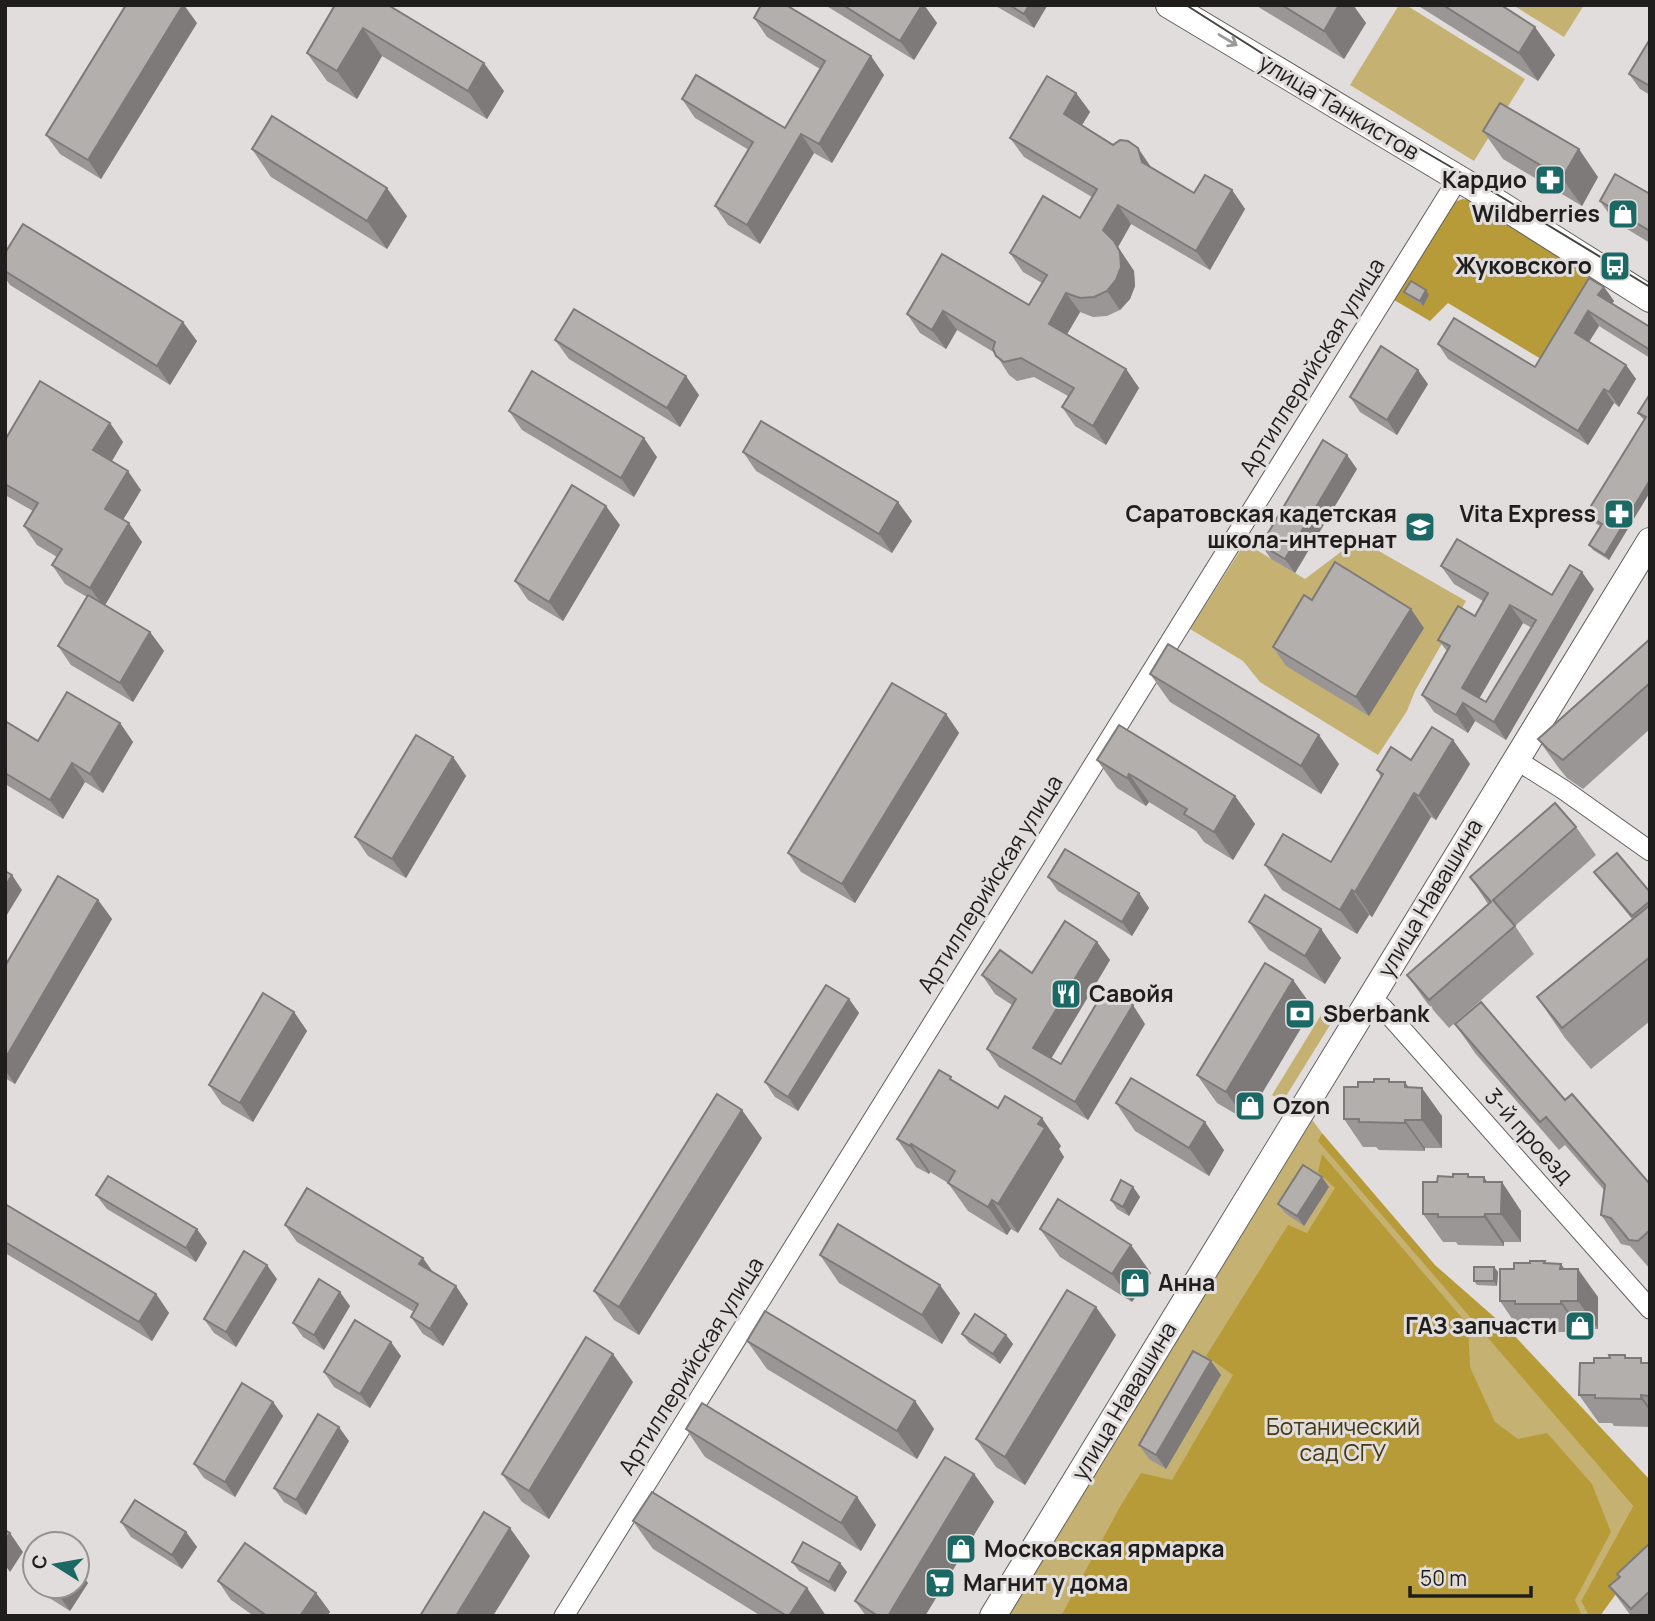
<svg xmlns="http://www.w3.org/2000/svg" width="1655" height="1621" font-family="Manrope,sans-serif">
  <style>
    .green { fill: #c5b273 }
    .forest { fill: #b69b38 }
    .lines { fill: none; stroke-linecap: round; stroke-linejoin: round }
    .street-casing { stroke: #635f5e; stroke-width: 21 }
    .secondary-casing { stroke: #635f5e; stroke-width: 28 }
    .street { stroke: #fff; stroke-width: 19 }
    .secondary { stroke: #fff; stroke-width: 26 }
    .tram { stroke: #474544; stroke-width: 2 }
    .wall { fill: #9a9695; fill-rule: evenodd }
    .shaded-wall { fill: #7d7a79 }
    .building { fill: #b3afad; stroke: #7d7a79; stroke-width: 2; fill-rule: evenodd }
    .oneway { stroke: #9a9a99 }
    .labels { text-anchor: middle; stroke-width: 6; stroke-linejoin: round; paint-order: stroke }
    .street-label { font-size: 23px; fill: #1f1e1d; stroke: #e2dddd }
    .poi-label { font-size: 23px; font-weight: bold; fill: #1f1e1d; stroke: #e2dddd; text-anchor: end }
    .park-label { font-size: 23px; fill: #43380e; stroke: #e2dddd }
  </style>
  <rect width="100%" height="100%" fill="#e2dddd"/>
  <!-- green -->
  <g class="green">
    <polygon points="1399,5 1406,5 1525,79 1474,161 1350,85"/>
    <polygon points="1513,5 1584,5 1564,37"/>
    <polygon points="1358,539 1466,601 1415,691 1407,711 1378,755 1260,682 1243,661 1190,629 1245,543 1305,579"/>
    <polygon points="1324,1010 1335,1017 1283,1101 1272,1095"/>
    <polygon points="1310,1117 1322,1133 1319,1141 1633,1506 1581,1601 1589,1616 1005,1616"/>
  </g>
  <!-- forest -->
  <g class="forest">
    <polygon points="1463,199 1469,200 1595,279 1546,362 1448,303 1430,321 1394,300 1451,206 1457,201"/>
    <polygon points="1322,1133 1435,1265 1509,1330 1650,1480 1650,1547 1600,1616 1589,1616 1581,1601 1633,1506 1318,1141"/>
    <polygon points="1322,1154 1468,1325 1470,1367 1495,1422 1518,1439 1547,1433 1592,1484 1611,1532 1575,1600 1582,1616 1061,1616 1121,1505 1141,1473 1172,1480 1233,1375 1206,1356 1288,1225 1307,1233 1335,1188 1318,1172"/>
  </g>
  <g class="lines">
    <!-- street casing -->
    <g class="street-casing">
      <g id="street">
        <polyline points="1515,759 1564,790 1650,851"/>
        <polyline points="1370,998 1383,1008 1650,1309"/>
        <polyline points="564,1616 1458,179"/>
      </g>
    </g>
    <!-- secondary casing -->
    <g class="secondary-casing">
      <g id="secondary">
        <polyline points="1169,5 1471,186 1650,299"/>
        <polyline points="993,1616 1650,541"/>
      </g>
    </g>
    <!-- street -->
    <use href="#street" class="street"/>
    <!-- secondary -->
    <use href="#secondary" class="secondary"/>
    <!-- tram -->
    <polyline class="tram" points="1186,5 1331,97 1475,181 1650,287"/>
  </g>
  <!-- wall -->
  <g class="wall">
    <polygon points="335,5 504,91 487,119 382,56 357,99 327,81 307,53"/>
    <polygon points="825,5 924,5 937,23 914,60"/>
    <polygon points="994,5 1046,5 1047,6 1034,28"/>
    <polygon points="1255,5 1353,5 1366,23 1344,59"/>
    <polygon points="1417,5 1501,5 1555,55 1538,81"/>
    <polygon points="754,18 884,75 832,163 814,153 760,244 728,225 715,206 749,150 695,118 682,99 785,128 820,69 767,37"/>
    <polygon points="197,23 101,179 60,154 46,135"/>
    <polygon points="1650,39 1650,95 1640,89 1629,74"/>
    <polygon points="1076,93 1090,112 1082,125 1194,193 1232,190 1245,209 1210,270 1131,224 1118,247 1134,271 1135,286 1130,299 1120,310 1107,316 1093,317 1080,312 1067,334 1126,369 1139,388 1106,445 1075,426 1062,407 1068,396 1034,377 1017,381 1009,375 995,353 957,330 946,349 920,333 907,314 1029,305 1042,283 1023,272 1010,253 1080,218 1092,197 1024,157 1010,138"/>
    <polygon points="1483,131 1598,177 1582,206 1503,159"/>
    <polygon points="252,149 407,216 387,249 271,177"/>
    <polygon points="1650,194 1650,243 1614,221 1600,201"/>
    <polygon points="5,253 197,341 170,385 10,285 5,278"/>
    <polygon points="1604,287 1614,301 1612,304 1650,327 1650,358 1599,326 1589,342 1626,365 1636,379 1619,407 1614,403 1588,445 1448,359 1438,344 1535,367"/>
    <polygon points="1404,292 1429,295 1423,306 1408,297"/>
    <polygon points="555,340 699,395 680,427 569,359"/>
    <polygon points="1428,384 1397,435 1360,412 1350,397"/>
    <polygon points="1650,394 1650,492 1609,560 1593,550 1589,545 1600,526 1590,520 1586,514 1645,420 1642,418 1638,413"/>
    <polygon points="509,411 657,457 634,497 522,430"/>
    <polygon points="110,423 123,442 112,461 141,490 123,520 142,542 105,605 150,632 164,651 133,702 71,665 58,646 87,597 65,584 52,565 57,557 37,545 24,526 33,511 5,495 5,440"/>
    <polygon points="743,452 912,521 892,553 756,471"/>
    <polygon points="1357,469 1295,573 1271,559 1261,545"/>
    <polygon points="620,525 563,621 528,600 515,581"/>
    <path d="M1441 566 1552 595 1594 589 1506 740 1475 721 1468 733 1434 712 1422 695 1447 651 1438 640 1475 616 1483 601 1454 584ZM1523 623 1532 628 1486 702 1479 698Z"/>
    <polygon points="1312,600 1424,628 1369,716 1286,666 1273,647"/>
    <polygon points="1650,639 1650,729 1583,789 1567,778 1558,767 1538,739"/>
    <polygon points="1150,674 1339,764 1321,794 1170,702"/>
    <polygon points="946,714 959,733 855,903 801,872 788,853"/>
    <polygon points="5,721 38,741 120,723 133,742 103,793 85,782 63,819 5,784"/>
    <polygon points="1453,740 1470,764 1436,820 1431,817 1372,917 1369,915 1357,934 1282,890 1265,865 1331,862 1381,777 1377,770 1411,760"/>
    <polygon points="453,757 466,776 406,878 368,856 355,837"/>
    <polygon points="1097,760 1235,796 1255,824 1233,860 1204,842 1196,831 1149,802 1146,806 1117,788"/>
    <polygon points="1576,827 1596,855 1515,926 1534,954 1449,1028 1427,1003 1407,975 1488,904 1470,877"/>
    <polygon points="1594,872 1650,892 1650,1021 1591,1069 1565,1038 1537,997 1632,919 1605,886"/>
    <polygon points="1048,877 1139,893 1149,908 1132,936 1058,891"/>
    <polygon points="98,900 112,919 15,1084 5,1078 5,966"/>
    <polygon points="1249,922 1321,929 1341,958 1325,984 1269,950"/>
    <polygon points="1097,942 1110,960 1051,1059 1061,1064 1145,1024 1088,1120 999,1067 987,1049 1012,1005 995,994 982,975 1032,973"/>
    <polygon points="1293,980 1313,1008 1246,1120 1217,1103 1197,1075"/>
    <polygon points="849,999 859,1013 798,1111 775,1097 765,1082"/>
    <polygon points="294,1012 307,1031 253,1122 222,1104 209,1085"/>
    <polygon points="1455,1024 1565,1100 1650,1184 1650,1269 1630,1246 1621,1244 1601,1215 1604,1190 1565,1145 1559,1150 1475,1053"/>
    <polygon points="954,1081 1061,1146 1059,1149 1064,1157 1018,1233 1011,1229 1007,1235 968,1211 948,1183 930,1172 929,1174 916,1167 897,1139"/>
    <polygon points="1390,1082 1408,1087 1442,1116 1442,1148 1425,1148 1425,1151 1379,1150 1376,1147 1363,1147 1344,1119 1358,1087"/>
    <polygon points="1116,1103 1224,1150 1209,1176 1135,1131"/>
    <polygon points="762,1138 639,1335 614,1320 594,1291"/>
    <polygon points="1468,1174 1470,1177 1488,1182 1521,1211 1521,1242 1504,1242 1504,1246 1458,1245 1456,1242 1443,1242 1423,1214 1453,1177"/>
    <polygon points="1133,1187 1140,1197 1129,1216 1117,1209 1111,1200"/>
    <polygon points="1329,1187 1304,1226 1285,1213 1278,1204"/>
    <polygon points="96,1195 207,1243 196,1262 107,1209"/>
    <polygon points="5,1204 156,1294 169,1313 152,1341 5,1253"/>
    <polygon points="285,1225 433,1273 468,1304 443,1346 423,1334 411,1317 414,1312 297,1242"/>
    <polygon points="1040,1229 1151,1273 1132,1302 1060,1257"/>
    <polygon points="820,1255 960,1313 942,1344 839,1283"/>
    <polygon points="1547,1263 1564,1269 1598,1297 1598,1329 1581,1329 1581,1332 1534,1332 1532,1329 1519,1329 1500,1301 1514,1269"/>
    <polygon points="1494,1267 1498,1272 1497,1286 1477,1285 1474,1281"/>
    <polygon points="277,1279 236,1347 214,1333 204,1319"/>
    <polygon points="350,1306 324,1350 303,1337 293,1323"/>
    <polygon points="962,1334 1006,1335 1013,1344 1000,1364 969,1343"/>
    <polygon points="1116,1335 1025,1485 996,1467 976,1439"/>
    <polygon points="747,1341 915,1401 934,1429 917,1459 767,1369"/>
    <polygon points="401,1356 370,1408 334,1387 324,1372"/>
    <polygon points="1627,1358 1644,1363 1650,1363 1650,1427 1614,1426 1612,1423 1599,1423 1579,1395 1594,1363"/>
    <polygon points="1211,1361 1221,1375 1166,1469 1149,1459 1139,1445"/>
    <polygon points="633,1382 549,1519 522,1502 502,1474"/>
    <polygon points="273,1402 283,1416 235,1497 204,1478 194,1464"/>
    <polygon points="686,1429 857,1497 876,1525 861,1551 705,1457"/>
    <polygon points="349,1441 306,1515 284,1502 274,1488"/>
    <polygon points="974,1474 994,1502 925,1616 866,1616 855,1601"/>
    <polygon points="633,1521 807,1588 826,1616 761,1616 653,1549"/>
    <polygon points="121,1522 186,1532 197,1547 182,1569 131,1537"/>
    <polygon points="1650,1543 1650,1616 1631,1616 1609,1586"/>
    <polygon points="792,1562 840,1563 847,1572 835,1592 799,1571"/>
    <polygon points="218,1581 316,1593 330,1612 327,1616 254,1616 231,1600"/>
    <polygon points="88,1583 70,1611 40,1592 35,1586 77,1586"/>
  </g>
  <!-- shaded-wall -->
  <g class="shaded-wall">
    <polygon points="183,5 184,5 197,23 101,179 88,160"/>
    <polygon points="922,5 924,5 937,23 914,60 900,41"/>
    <polygon points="1029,5 1047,6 1034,28 1024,14"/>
    <polygon points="1339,5 1353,5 1366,23 1344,59 1324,31"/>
    <polygon points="1535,27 1555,55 1538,81 1519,53"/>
    <polygon points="363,28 382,56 357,99 337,71"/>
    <polygon points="871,56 884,75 832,163 819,144"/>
    <polygon points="484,63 504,91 487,119 468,91"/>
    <polygon points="1076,93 1090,112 1077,133 1064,114"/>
    <polygon points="801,134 814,153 760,244 747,225"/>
    <polygon points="1138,148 1151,167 1155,181 1142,162"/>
    <polygon points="1579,149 1598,177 1582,206 1562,178"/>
    <polygon points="387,188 407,216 387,249 367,221"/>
    <polygon points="1232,190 1245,209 1210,270 1196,251"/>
    <polygon points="1118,205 1131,224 1118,247 1134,271 1135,286 1130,299 1120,310 1107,291 1103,230"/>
    <polygon points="1604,287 1614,301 1608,309 1598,295"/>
    <polygon points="1426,290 1429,295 1423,306 1420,301"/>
    <polygon points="1066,293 1080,312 1062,343 1049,324"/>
    <polygon points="943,311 957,330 946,349 932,330"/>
    <polygon points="1588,311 1599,326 1585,348 1575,333"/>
    <polygon points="183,322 197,341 170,385 157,366"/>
    <polygon points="1626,365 1636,379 1619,407 1609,392"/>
    <polygon points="1126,369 1139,388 1106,445 1093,426"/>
    <polygon points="1418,370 1428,384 1397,435 1387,420"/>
    <polygon points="686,376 699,395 680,427 667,408"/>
    <polygon points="1604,389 1614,403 1588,445 1578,431"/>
    <polygon points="110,423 123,442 107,469 93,450"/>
    <polygon points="644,438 657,457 634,497 621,478"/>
    <polygon points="1347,455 1357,469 1295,573 1285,559"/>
    <polygon points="128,471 141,490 118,528 105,509"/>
    <polygon points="1650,480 1650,492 1609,560 1605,555"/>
    <polygon points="898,502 912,521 892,553 879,534"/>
    <polygon points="606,506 620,525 563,621 549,602"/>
    <polygon points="129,523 142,542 104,607 90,588"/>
    <polygon points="1582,572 1594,589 1506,740 1494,722"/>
    <polygon points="1510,605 1523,623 1475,706 1462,688"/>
    <polygon points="1411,609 1424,628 1369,716 1356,697"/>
    <polygon points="150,632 164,651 133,702 120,683"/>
    <polygon points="1463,703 1475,721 1468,733 1456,715"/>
    <polygon points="946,714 959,733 855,903 842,884"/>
    <polygon points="120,723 133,742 103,793 90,774"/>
    <polygon points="1319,735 1339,764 1321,794 1301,766"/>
    <polygon points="1453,740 1470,764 1436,820 1419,796"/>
    <polygon points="453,757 466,776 406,878 392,859"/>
    <polygon points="72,763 85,782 63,819 50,800"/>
    <polygon points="1129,774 1149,802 1146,806 1127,778"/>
    <polygon points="1414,793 1431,817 1372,917 1355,892"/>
    <polygon points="1235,796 1255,824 1233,860 1214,832"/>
    <polygon points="12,875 22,890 5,918 5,887"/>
    <polygon points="1352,890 1369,915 1357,934 1340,910"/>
    <polygon points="1139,893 1149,908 1132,936 1122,922"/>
    <polygon points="98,900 112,919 15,1084 5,1070 5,1059"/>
    <polygon points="1321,929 1341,958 1325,984 1305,956"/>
    <polygon points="1097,942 1110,960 1046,1067 1033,1048"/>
    <polygon points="1293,980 1313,1008 1246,1120 1226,1092"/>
    <polygon points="849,999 859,1013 798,1111 788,1097"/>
    <polygon points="1133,1005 1145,1024 1088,1120 1075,1102"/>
    <polygon points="294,1012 307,1031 253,1122 240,1103"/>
    <polygon points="1405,1082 1422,1107 1422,1088 1442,1116 1442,1148 1422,1120 1405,1087"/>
    <polygon points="742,1110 762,1138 639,1335 619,1307"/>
    <polygon points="1042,1118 1061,1146 1059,1149 1064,1157 1018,1233 998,1204"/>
    <polygon points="1405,1120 1425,1148 1425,1151 1405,1123"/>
    <polygon points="1205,1122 1224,1150 1209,1176 1189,1148"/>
    <polygon points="911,1144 930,1172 929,1174 910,1146"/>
    <polygon points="1322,1177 1329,1187 1304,1226 1297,1216"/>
    <polygon points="1484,1177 1501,1202 1502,1182 1521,1211 1521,1242 1501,1214 1484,1182"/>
    <polygon points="1133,1187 1140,1197 1129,1216 1123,1207"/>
    <polygon points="992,1200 1011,1229 1007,1235 988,1207"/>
    <polygon points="1485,1214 1504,1242 1504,1246 1484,1217"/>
    <polygon points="197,1229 207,1243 196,1262 186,1248"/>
    <polygon points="1131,1245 1151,1273 1132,1302 1112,1274"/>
    <polygon points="423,1258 435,1275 419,1264"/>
    <polygon points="1561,1264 1578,1288 1578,1269 1598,1297 1598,1329 1578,1301 1560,1269"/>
    <polygon points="267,1265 277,1279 236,1347 226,1332"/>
    <polygon points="1494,1267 1498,1272 1497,1286 1494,1281"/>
    <polygon points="940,1285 960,1313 942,1344 922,1315"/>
    <polygon points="456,1286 468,1304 443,1346 430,1329"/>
    <polygon points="340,1292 350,1306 324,1350 314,1335"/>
    <polygon points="156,1294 169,1313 152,1341 139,1322"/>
    <polygon points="1561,1301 1581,1329 1581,1332 1561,1304"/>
    <polygon points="1096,1307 1116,1335 1025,1485 1005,1457"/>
    <polygon points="1006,1335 1013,1344 1000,1364 993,1354"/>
    <polygon points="391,1342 401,1356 370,1408 360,1394"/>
    <polygon points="613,1354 633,1382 549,1519 529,1491"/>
    <polygon points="1211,1361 1221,1375 1166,1469 1156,1455"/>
    <polygon points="1641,1395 1650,1408 1650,1411 1641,1399"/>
    <polygon points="915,1401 934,1429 917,1459 897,1431"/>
    <polygon points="273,1402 283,1416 235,1497 225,1482"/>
    <polygon points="339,1427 349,1441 306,1515 296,1500"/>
    <polygon points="974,1474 994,1502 925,1616 888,1616"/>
    <polygon points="857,1497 876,1525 861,1551 841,1523"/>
    <polygon points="510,1528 530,1556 493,1616 456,1616"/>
    <polygon points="186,1532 197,1547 182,1569 172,1555"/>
    <polygon points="10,1533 23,1552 10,1572 5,1565 5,1540"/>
    <polygon points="840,1563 847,1572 835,1592 829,1582"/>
    <polygon points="78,1569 88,1583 70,1611 60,1597 67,1586 77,1586"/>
    <polygon points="807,1588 826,1616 789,1616"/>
    <polygon points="316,1593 330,1612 327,1616 300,1616"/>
  </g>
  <!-- building -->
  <g class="building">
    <polygon points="126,5 183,5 88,160 46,135"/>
    <polygon points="335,5 388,5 484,63 468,91 363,28 337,71 307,53"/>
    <polygon points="761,5 786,5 871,56 819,144 801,134 747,225 715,206 753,142 682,99 696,75 785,128 825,61 754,18"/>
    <polygon points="843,5 922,5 900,41"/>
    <polygon points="1009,5 1029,5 1024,14"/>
    <polygon points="1282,5 1339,5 1324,31"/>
    <polygon points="1443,5 1501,5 1535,27 1519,53"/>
    <polygon points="1650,39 1650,86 1629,74"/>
    <polygon points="1047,76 1076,93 1064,114 1113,145 1120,140 1128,141 1138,148 1142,162 1194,193 1205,175 1232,190 1196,251 1118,205 1103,230 1114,241 1120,252 1121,267 1116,280 1107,291 1094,297 1080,298 1066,293 1049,324 1126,369 1093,426 1062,407 1074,388 1021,358 1004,362 996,356 993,349 995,342 943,311 932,330 907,314 942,254 1029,305 1047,275 1010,253 1043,196 1080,218 1097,189 1010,138"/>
    <polygon points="1500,103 1579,149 1562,178 1483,131"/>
    <polygon points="272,116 387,188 367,221 252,149"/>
    <polygon points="1615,174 1650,194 1650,231 1600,201"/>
    <polygon points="23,224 183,322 157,366 5,271 5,253"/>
    <polygon points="1589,278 1604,287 1598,295 1650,327 1650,350 1588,311 1575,333 1626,365 1609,392 1604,389 1578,431 1438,344 1454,318 1535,367"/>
    <polygon points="1411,281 1426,290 1420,301 1404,292"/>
    <polygon points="574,309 686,376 667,408 555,340"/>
    <polygon points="1381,346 1418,370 1387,420 1350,397"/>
    <polygon points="532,371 644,438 621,478 509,411"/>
    <polygon points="40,381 110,423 93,450 128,471 105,509 129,523 90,588 52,565 62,549 24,526 38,503 5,484 5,440"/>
    <polygon points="1650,394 1650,480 1605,555 1589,545 1602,524 1586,514 1646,417 1638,413"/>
    <polygon points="761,421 898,502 879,534 743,452"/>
    <polygon points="1323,440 1347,455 1285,559 1261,545"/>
    <polygon points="572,485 606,506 549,602 515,581"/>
    <path d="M1457 539 1552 595 1570 565 1582 572 1494 722 1463 703 1456 715 1422 695 1450 646 1438 640 1458 606 1475 616 1488 593 1441 566ZM1510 605 1536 620 1486 702 1462 688Z"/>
    <polygon points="1335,562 1411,609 1356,697 1273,647 1304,595 1312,600"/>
    <polygon points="88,595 150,632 120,683 58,646"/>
    <polygon points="1650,639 1650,683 1563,760 1548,749 1538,739"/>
    <polygon points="1168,644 1319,735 1301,766 1150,674"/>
    <polygon points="892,683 946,714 842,884 788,853"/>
    <polygon points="67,692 120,723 90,774 72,763 50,800 5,773 5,721 38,741"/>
    <polygon points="1119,725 1235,796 1214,832 1184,814 1187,809 1129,774 1127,778 1097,760"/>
    <polygon points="1432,727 1453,740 1419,796 1414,793 1355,892 1352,890 1340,910 1265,865 1283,834 1331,862 1383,774 1377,770 1391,747 1411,760"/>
    <polygon points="416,735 453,757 392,859 355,837"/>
    <polygon points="1555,803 1576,827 1493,900 1515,926 1429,1000 1407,975 1491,902 1470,877"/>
    <polygon points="1065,849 1139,893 1122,922 1048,877"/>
    <polygon points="1617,853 1650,892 1650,901 1632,916 1594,872"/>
    <polygon points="5,871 12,875 5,887"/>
    <polygon points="58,876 98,900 5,1059 5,966"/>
    <polygon points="1265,895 1321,929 1305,956 1249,922"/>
    <polygon points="1650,905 1650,957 1562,1028 1537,997"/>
    <polygon points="1065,921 1097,942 1033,1048 1061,1064 1105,989 1133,1005 1075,1102 987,1049 1016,999 982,975 1000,950 1032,973"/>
    <polygon points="1265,963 1293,980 1226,1092 1197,1075"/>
    <polygon points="826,985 849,999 788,1097 765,1082"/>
    <polygon points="263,993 294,1012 240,1103 209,1085"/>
    <polygon points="1481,1002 1565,1100 1572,1094 1650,1184 1650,1230 1638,1241 1629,1240 1611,1218 1601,1215 1605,1185 1546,1117 1540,1122 1455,1024"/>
    <polygon points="939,1070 951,1077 950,1079 998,1108 1005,1096 1042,1118 1038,1124 1045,1128 998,1204 992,1200 988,1207 948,1183 955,1171 911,1144 910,1146 897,1139"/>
    <polygon points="1131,1078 1205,1122 1189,1148 1116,1103"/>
    <polygon points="1374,1079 1389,1079 1389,1082 1405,1082 1405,1087 1422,1088 1422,1120 1405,1120 1405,1123 1359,1122 1359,1119 1344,1119 1344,1087 1358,1087 1358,1082 1374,1082"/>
    <polygon points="717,1094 742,1110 619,1307 594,1291"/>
    <polygon points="1303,1165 1322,1177 1297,1216 1278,1204"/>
    <polygon points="1453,1174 1468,1174 1468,1177 1484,1177 1484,1182 1502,1182 1501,1214 1485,1214 1484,1217 1438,1217 1438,1214 1423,1214 1423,1182 1437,1182 1438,1176 1453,1177"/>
    <polygon points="108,1176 197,1229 186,1248 96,1195"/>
    <polygon points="1121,1180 1133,1187 1123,1207 1111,1200"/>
    <polygon points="307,1188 423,1258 419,1264 456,1286 430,1329 411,1317 418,1304 285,1225"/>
    <polygon points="1058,1199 1131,1245 1112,1274 1040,1229"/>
    <polygon points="5,1204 156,1294 139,1322 5,1242"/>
    <polygon points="838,1224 940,1285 922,1315 820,1255"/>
    <polygon points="244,1251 267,1265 226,1332 204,1319"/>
    <polygon points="1530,1261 1545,1261 1544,1263 1561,1264 1560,1269 1578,1269 1578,1301 1561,1301 1561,1304 1515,1304 1515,1301 1500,1301 1500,1269 1514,1269 1514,1263 1530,1263"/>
    <rect x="1474" y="1267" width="20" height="14"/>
    <polygon points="319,1279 340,1292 314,1335 293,1323"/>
    <polygon points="1067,1290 1096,1307 1005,1457 976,1439"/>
    <polygon points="765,1311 915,1401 897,1431 747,1341"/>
    <polygon points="975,1314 1006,1335 993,1354 962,1334"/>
    <polygon points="355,1320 391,1342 360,1394 324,1372"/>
    <polygon points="586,1337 613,1354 529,1491 502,1474"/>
    <polygon points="1193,1351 1211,1361 1156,1455 1139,1445"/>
    <polygon points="1609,1355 1625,1355 1625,1358 1641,1358 1641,1363 1650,1363 1650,1396 1641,1395 1641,1399 1595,1398 1595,1395 1579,1395 1580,1363 1594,1363 1594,1358 1610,1358"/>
    <polygon points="242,1383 273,1402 225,1482 194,1464"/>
    <polygon points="702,1403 857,1497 841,1523 686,1429"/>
    <polygon points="318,1414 339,1427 296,1500 274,1488"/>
    <polygon points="945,1457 974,1474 888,1616 878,1616 855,1601"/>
    <polygon points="652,1492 807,1588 789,1616 787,1616 633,1521"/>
    <polygon points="135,1500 186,1532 172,1555 121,1522"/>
    <polygon points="484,1512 510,1528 456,1616 420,1616"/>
    <polygon points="5,1530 10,1533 5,1540"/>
    <polygon points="803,1542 840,1563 829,1582 792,1562"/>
    <polygon points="245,1543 316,1593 300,1616 267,1616 218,1581"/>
    <polygon points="1650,1543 1650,1591 1631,1609 1609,1586 1620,1577 1617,1574"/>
    <polygon points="35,1569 35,1581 30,1578"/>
    <polygon points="43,1586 67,1586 60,1597"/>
  </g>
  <!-- one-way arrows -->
  <defs><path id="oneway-shaft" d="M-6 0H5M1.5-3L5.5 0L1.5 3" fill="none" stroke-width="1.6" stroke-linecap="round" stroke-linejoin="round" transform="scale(1.75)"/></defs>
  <use class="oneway" href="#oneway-shaft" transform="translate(1228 40) rotate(31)"/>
  <!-- icons -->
  <defs>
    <g id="pharmacy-square" transform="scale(1.575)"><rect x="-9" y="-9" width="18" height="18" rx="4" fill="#1b6865" stroke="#e2dddd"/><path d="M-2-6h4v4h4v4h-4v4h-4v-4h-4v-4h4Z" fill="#fff"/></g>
    <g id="shop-square" transform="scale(1.575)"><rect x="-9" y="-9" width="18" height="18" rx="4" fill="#1b6865" stroke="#e2dddd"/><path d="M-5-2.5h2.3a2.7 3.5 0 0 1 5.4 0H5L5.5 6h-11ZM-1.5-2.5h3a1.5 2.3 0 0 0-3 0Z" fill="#fff"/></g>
    <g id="bus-square" transform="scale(1.575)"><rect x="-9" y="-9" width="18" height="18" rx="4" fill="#1b6865" stroke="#e2dddd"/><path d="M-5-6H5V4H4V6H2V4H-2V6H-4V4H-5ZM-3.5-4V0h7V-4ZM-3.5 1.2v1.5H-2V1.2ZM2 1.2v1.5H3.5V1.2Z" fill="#fff"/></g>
    <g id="school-square" transform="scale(1.575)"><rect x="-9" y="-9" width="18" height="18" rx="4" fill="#1b6865" stroke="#e2dddd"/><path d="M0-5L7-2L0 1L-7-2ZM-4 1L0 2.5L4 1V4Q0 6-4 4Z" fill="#fff"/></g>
    <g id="restaurant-square" transform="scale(1.575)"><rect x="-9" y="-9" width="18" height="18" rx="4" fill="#1b6865" stroke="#e2dddd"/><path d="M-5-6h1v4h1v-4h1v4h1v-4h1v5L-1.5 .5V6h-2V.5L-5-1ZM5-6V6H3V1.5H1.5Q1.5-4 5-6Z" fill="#fff"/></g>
    <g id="bank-square" transform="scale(1.575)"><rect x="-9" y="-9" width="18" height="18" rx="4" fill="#1b6865" stroke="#e2dddd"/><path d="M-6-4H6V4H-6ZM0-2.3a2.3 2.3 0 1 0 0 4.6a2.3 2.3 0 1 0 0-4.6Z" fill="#fff"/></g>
    <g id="supermarket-square" transform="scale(1.575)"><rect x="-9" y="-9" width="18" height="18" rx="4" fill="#1b6865" stroke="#e2dddd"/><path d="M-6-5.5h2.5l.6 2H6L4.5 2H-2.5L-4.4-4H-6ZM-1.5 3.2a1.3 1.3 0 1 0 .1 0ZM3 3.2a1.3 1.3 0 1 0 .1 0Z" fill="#fff"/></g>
  </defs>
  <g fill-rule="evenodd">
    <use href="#pharmacy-square" x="1550" y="180"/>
    <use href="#shop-square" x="1623" y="214"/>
    <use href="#bus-square" x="1615" y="266"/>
    <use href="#pharmacy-square" x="1619" y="514"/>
    <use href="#school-square" x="1420" y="527"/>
    <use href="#restaurant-square" x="1066" y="994"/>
    <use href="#bank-square" x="1300" y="1014"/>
    <use href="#shop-square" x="1250" y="1106"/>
    <use href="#shop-square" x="1135" y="1283"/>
    <use href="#shop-square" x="1580" y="1326"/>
    <use href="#shop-square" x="961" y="1549"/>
    <use href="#supermarket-square" x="940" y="1583"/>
  </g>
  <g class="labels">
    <!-- street labels -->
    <g class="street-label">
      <text transform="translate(1339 107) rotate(31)" y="8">улица Танкистов</text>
      <text transform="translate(1312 367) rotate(-58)" y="8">Артиллерийская улица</text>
      <text transform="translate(990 884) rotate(-58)" y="8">Артиллерийская улица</text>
      <text transform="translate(1430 898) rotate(-59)" y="8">улица Навашина</text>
      <text transform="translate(1529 1136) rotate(48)" y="8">3-й проезд</text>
      <text transform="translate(691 1366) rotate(-58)" y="8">Артиллерийская улица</text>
      <text transform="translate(1124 1401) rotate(-59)" y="8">улица Навашина</text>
    </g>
    <!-- poi labels -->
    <g class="poi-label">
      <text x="1527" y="188">Кардио</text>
      <text x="1600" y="222">Wildberries</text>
      <text x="1592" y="274">Жуковского</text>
      <text x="1397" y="522">Саратовская кадетская<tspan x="1397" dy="26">школа-интернат</tspan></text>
      <text x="1596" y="522">Vita Express</text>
      <text x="1089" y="1002" text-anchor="start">Савойя</text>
      <text x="1323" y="1022" text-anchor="start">Sberbank</text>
      <text x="1273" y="1114" text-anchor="start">Ozon</text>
      <text x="1158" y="1291" text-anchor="start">Анна</text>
      <text x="1557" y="1334">ГАЗ запчасти</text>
      <text x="984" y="1557" text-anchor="start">Московская ярмарка</text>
      <text x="963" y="1591" text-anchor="start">Магнит у дома</text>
    </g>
    <!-- park labels -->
    <g class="park-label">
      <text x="1343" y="1435">Ботанический<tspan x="1343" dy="26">сад СГУ</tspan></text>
    </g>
  </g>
  <!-- border -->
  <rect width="1655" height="1621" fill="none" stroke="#1f1e1d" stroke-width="14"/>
  <!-- north arrow -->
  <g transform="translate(56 1565) rotate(281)"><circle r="33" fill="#e2dddd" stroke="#949190" stroke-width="2"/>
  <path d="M0-5L12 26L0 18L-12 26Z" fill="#1b6865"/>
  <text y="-10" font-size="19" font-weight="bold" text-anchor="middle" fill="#1f1e1d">С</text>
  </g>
  <!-- scale -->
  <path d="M1410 1586v10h121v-10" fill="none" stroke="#1f1e1d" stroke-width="3.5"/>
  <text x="1420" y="1586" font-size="21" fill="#1f1e1d" stroke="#e2dddd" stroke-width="5" paint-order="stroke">50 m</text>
</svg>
